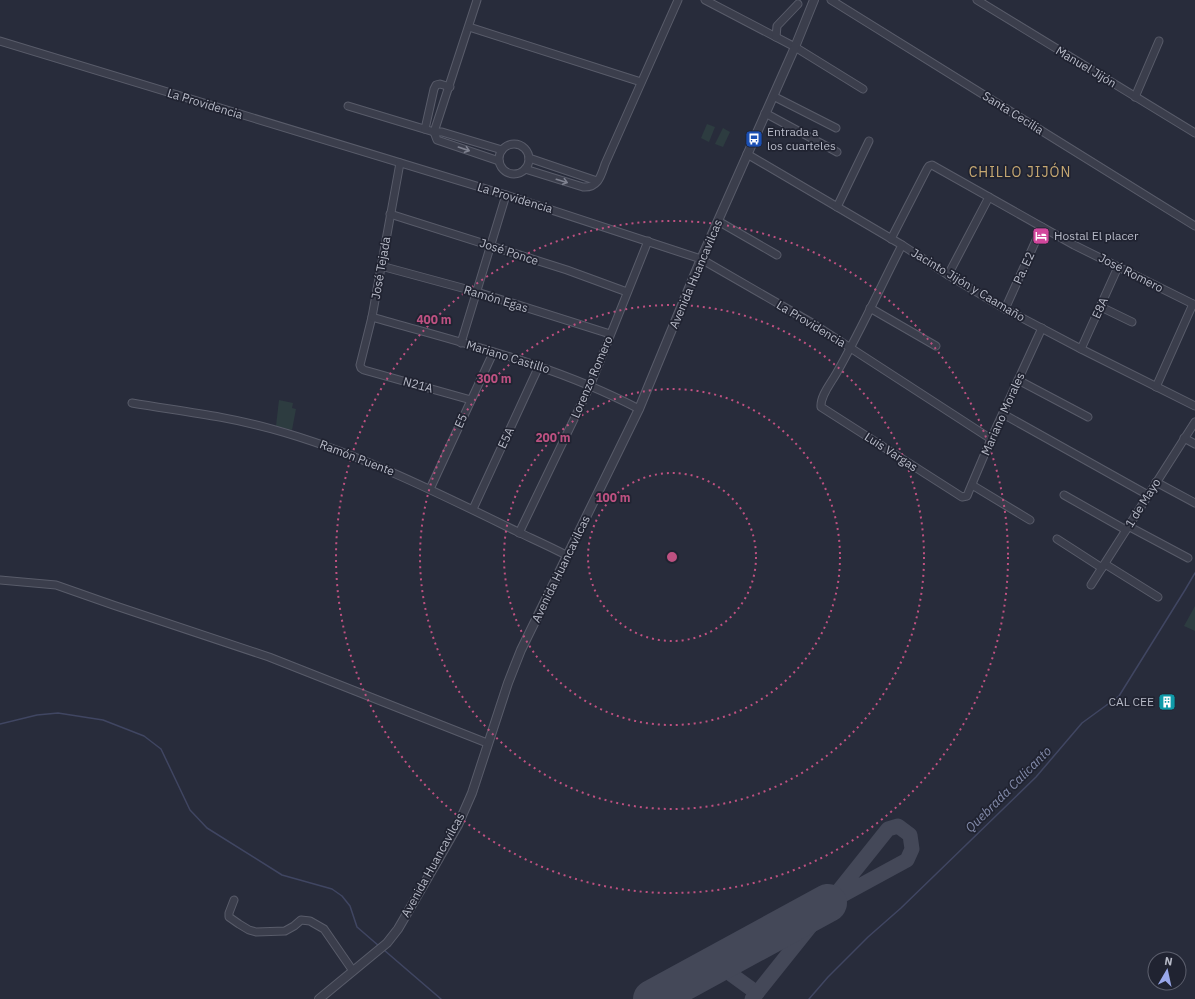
<svg xmlns="http://www.w3.org/2000/svg" width="1195" height="999" font-family="'IBM Plex Sans',sans-serif">
  <style>
    .green { fill: #2d3c40 }
    .lines { fill: none; stroke-linecap: round; stroke-linejoin: round }
    .stream { stroke: #404662; stroke-width: 1.5 }
    .taxiway { stroke: #444858; stroke-width: 15 }
    .runway { stroke: #444858; stroke-width: 38 }
    .minor-casing { stroke: #595c6a; stroke-width: 9 }
    .tertiary-casing { stroke: #595c6a; stroke-width: 10 }
    .minor { stroke: #3b3e4c; stroke-width: 7 }
    .tertiary { stroke: #3b3e4c; stroke-width: 8 }
    .oneway { stroke: #7f8290 }
    .ring { fill: none; stroke: #be5181; stroke-width: 2; stroke-dasharray: 2 4 }
    .labels { text-anchor: middle; stroke-width: 3.5; stroke-linejoin: round; paint-order: stroke }
    .street-label { font-size: 12px; fill: #b7bac7; stroke: #202331 }
    .poi-label { font-size: 12px; fill: #b7bac7; stroke: #202331; text-anchor: start }
    .water-label { font-size: 13px; font-style: italic; fill: #838baa; stroke: #202331 }
    .quarter-label { font-size: 14px; letter-spacing: 1px; fill: #c7a972; stroke: #202331 }
    .centre { fill: #be5181; stroke: #202331; stroke-width: 2 }
    .ring-label { font-size: 12px; text-anchor: middle; font-weight: bold; fill: #be5181; stroke: #202331; stroke-width: 3.5; stroke-linejoin: round; paint-order: stroke }
  </style>
  <rect width="100%" height="100%" fill="#282c3b"/>
  <!-- green -->
  <g class="green">
    <polygon points="707,124 715,127 709,142 701,138"/>
    <polygon points="723,128 730,132 723,147 715,144"/>
    <polygon points="279,400 293,403 292,408 296,409 292,430 276,426"/>
    <polygon points="1195,606 1195,631 1184,626"/>
  </g>
  <g class="lines">
    <!-- stream -->
    <g class="stream">
      <polyline points="0,724 37,715 58,713 103,720 144,736 161,749 190,810 207,828 282,875 332,889 342,896 350,906 357,927 379,946"/>
      <polyline points="384,950 441,999"/>
      <polyline points="809,999 828,977 868,937 901,908 1036,777 1082,723 1119,696 1185,590 1195,573"/>
    </g>
    <!-- taxiway -->
    <g class="taxiway">
      <polyline points="717,964 757,993"/>
      <polyline points="752,999 757,993 888,829 898,826 910,835 912,849 907,860 828,903"/>
    </g>
    <!-- runway -->
    <polyline class="runway" points="652,999 828,903"/>
    <!-- minor casing -->
    <g class="minor-casing">
      <g id="minor">
        <polyline points="477,0 434,132 437,140 499,161"/>
        <polyline points="705,0 795,47 863,89"/>
        <polyline points="831,0 1195,226"/>
        <polyline points="977,0 1195,133"/>
        <polyline points="469,27 641,82"/>
        <polyline points="776,37 777,26 798,4"/>
        <polyline points="0,41 506,195 701,259 812,323 991,439"/>
        <polyline points="773,96 836,128"/>
        <polyline points="1135,97 1159,41"/>
        <polyline points="348,106 434,132 442,132 502,150"/>
        <polyline points="765,113 837,152"/>
        <polyline points="425,129 434,89 436,85 440,84 450,87"/>
        <circle cx="514" cy="159" r="15"/>
        <polyline points="747,154 902,245 948,275 1005,309 1081,349 1195,406"/>
        <polyline points="529,158 597,181"/>
        <polyline points="400,163 372,317 360,365 361,368 364,370 471,400"/>
        <path d="M525 169 583 187C598 188 601 176 605 164L678 0"/>
        <polyline points="837,207 869,141"/>
        <polyline points="390,214 567,270 627,292"/>
        <polyline points="718,221 777,255"/>
        <polyline points="891,239 927,169 929,166 932,165 1074,245 1195,305"/>
        <path d="M902 245C880 288 860 332 836 374 831 383 820 396 821 407L962 497 967 496 969 491 991 439 1042 328"/>
        <polyline points="381,266 477,292 610,334"/>
        <polyline points="948,275 989,197"/>
        <polyline points="1101,307 1132,322"/>
        <polyline points="870,308 936,346"/>
        <polyline points="1005,309 1042,227"/>
        <path d="M372 317C462 343 556 365 639 409"/>
        <polyline points="461,343 506,195"/>
        <polyline points="1081,349 1118,267"/>
        <polyline points="1018,380 1088,417"/>
        <polyline points="1156,387 1193,304"/>
        <path d="M132 403C179 411 226 416 272 429 359 453 438 493 518 532 535 540 551 547 568 556"/>
        <polyline points="1003,414 1148,495"/>
        <polyline points="1184,438 1195,444"/>
        <polyline points="1156,482 1195,503"/>
        <polyline points="972,485 1030,520"/>
        <polyline points="430,489 493,353"/>
        <polyline points="1064,495 1126,530"/>
        <polyline points="473,509 539,366"/>
        <polyline points="1128,526 1188,558"/>
        <polyline points="519,533 590,386 648,241"/>
        <polyline points="1057,539 1102,568"/>
        <polyline points="1105,564 1158,597"/>
        <polyline points="0,580 56,585 113,605 269,657 487,743"/>
        <polyline points="1091,585 1195,422"/>
        <polyline points="234,900 229,913 229,917 239,924 249,930 256,932 285,931 294,926 301,920 310,921 324,929 353,971"/>
      </g>
    </g>
    <!-- tertiary casing -->
    <g class="tertiary-casing">
      <polyline id="tertiary" points="319,999 387,943 398,929 438,860 458,825 472,793 508,683 521,650 639,409 701,259 795,47 814,0"/>
    </g>
    <!-- minor -->
    <use href="#minor" class="minor"/>
    <!-- tertiary -->
    <use href="#tertiary" class="tertiary"/>
  </g>
  <!-- one-way arrows -->
  <defs><path id="oneway-shaft" d="M-6 0H5M1.5-3L5.5 0L1.5 3" fill="none" stroke-width="1.6" stroke-linecap="round" stroke-linejoin="round"/></defs>
  <g class="oneway">
    <use href="#oneway-shaft" transform="translate(464 149) rotate(19)"/>
    <use href="#oneway-shaft" transform="translate(562 181) rotate(17)"/>
  </g>
  <!-- distance rings -->
  <g class="ring">
    <circle cx="672" cy="557" r="84"/>
    <circle cx="672" cy="557" r="168"/>
    <circle cx="672" cy="557" r="252"/>
    <circle cx="672" cy="557" r="336"/>
  </g>
  <!-- icons -->
  <defs>
    <g id="bus-square" transform="scale(0.9)"><rect x="-9" y="-9" width="18" height="18" rx="4" fill="#1a4fb4" stroke="#202331"/><path d="M-5-6H5V4H4V6H2V4H-2V6H-4V4H-5ZM-3.5-4V0h7V-4ZM-3.5 1.2v1.5H-2V1.2ZM2 1.2v1.5H3.5V1.2Z" fill="#fff"/></g>
    <g id="hotel-square" transform="scale(0.9)"><rect x="-9" y="-9" width="18" height="18" rx="4" fill="#d1479c" stroke="#202331"/><path d="M-6-4.5h1.5V1H6V5H4.5V3h-9V5H-6ZM-4 0a1.8 1.8 0 1 1 3.6 0ZM.5 0V-2.5h3Q6-2.5 6 0Z" fill="#fff"/></g>
    <g id="building-square" transform="scale(0.9)"><rect x="-9" y="-9" width="18" height="18" rx="4" fill="#0f9aa8" stroke="#202331"/><path d="M-4-6H4V6H1V3H-1V6H-4ZM-2.5-4.3h1.7v1.8h-1.7ZM.8-4.3h1.7v1.8H.8ZM-2.5-1h1.7V.8h-1.7ZM.8-1h1.7V.8H.8Z" fill="#fff"/></g>
  </defs>
  <g fill-rule="evenodd">
    <use href="#bus-square" x="754" y="139"/>
    <use href="#hotel-square" x="1041" y="236"/>
    <use href="#building-square" x="1167" y="702"/>
  </g>
  <g class="labels">
    <!-- street labels -->
    <g class="street-label">
      <text transform="translate(1086 67) rotate(31)" y="4">Manuel Jijón</text>
      <text transform="translate(205 104) rotate(17)" y="4">La Providencia</text>
      <text transform="translate(1013 113) rotate(32)" y="4">Santa Cecilia</text>
      <text transform="translate(515 198) rotate(17)" y="4">La Providencia</text>
      <text transform="translate(509 252) rotate(18)" y="4">José Ponce</text>
      <text transform="translate(381 268) rotate(-80)" y="4">José Tejada</text>
      <text transform="translate(1024 268) rotate(-65)" y="4">Pa. E2</text>
      <text transform="translate(1131 273) rotate(27)" y="4">José Romero</text>
      <text transform="translate(696 274) rotate(-67)" y="4">Avenida Huancavilcas</text>
      <text transform="translate(968 285) rotate(31)" y="4">Jacinto Jijón y Caamaño</text>
      <text transform="translate(496 299) rotate(17)" y="4">Ramón Egas</text>
      <text transform="translate(1100 308) rotate(-66)" y="4">E8A</text>
      <text transform="translate(811 324) rotate(31)" y="4">La Providencia</text>
      <text transform="translate(508 357) rotate(17)" y="4">Mariano Castillo</text>
      <text transform="translate(592 377) rotate(-67)" y="4">Lorenzo Romero</text>
      <text transform="translate(418 385) rotate(15)" y="4">N21A</text>
      <text transform="translate(1003 414) rotate(-66)" y="4">Mariano Morales</text>
      <text transform="translate(461 421) rotate(-65)" y="4">E5</text>
      <text transform="translate(506 438) rotate(-65)" y="4">E5A</text>
      <text transform="translate(891 452) rotate(33)" y="4">Luis Vargas</text>
      <text transform="translate(357 458) rotate(21)" y="4">Ramón Puente</text>
      <text transform="translate(1143 503) rotate(-58)" y="4">1 de Mayo</text>
      <text transform="translate(561 569) rotate(-64)" y="4">Avenida Huancavilcas</text>
      <text transform="translate(433 865) rotate(-61)" y="4">Avenida Huancavilcas</text>
    </g>
    <!-- poi labels -->
    <g class="poi-label">
      <text x="767" y="136">Entrada a<tspan x="767" dy="14">los cuarteles</tspan></text>
      <text x="1054" y="240">Hostal El placer</text>
      <text x="1154" y="706" text-anchor="end">CAL CEE</text>
    </g>
    <!-- water labels -->
    <g class="water-label">
      <text transform="translate(1008 789) rotate(-45)" y="5">Quebrada Calicanto</text>
    </g>
    <!-- quarter labels -->
    <g class="quarter-label">
      <text x="1020" y="177">CHILLO JIJÓN</text>
    </g>
  </g>
  <circle cx="672" cy="557" r="6" class="centre"/>
  <g class="ring-label">
    <text x="434" y="324">400 m</text>
    <text x="494" y="383">300 m</text>
    <text x="553" y="442">200 m</text>
    <text x="613" y="502">100 m</text>
  </g>
  <!-- north arrow -->
  <g transform="translate(1167 971) rotate(9)"><circle r="19" fill="#202331" stroke="#5c5f6d"/>
  <path d="M0-3L7 15L0 10L-7 15Z" fill="#98a7ea"/>
  <text y="-6" font-size="11" font-weight="bold" text-anchor="middle" fill="#b7bac7">N</text>
  </g>
</svg>
